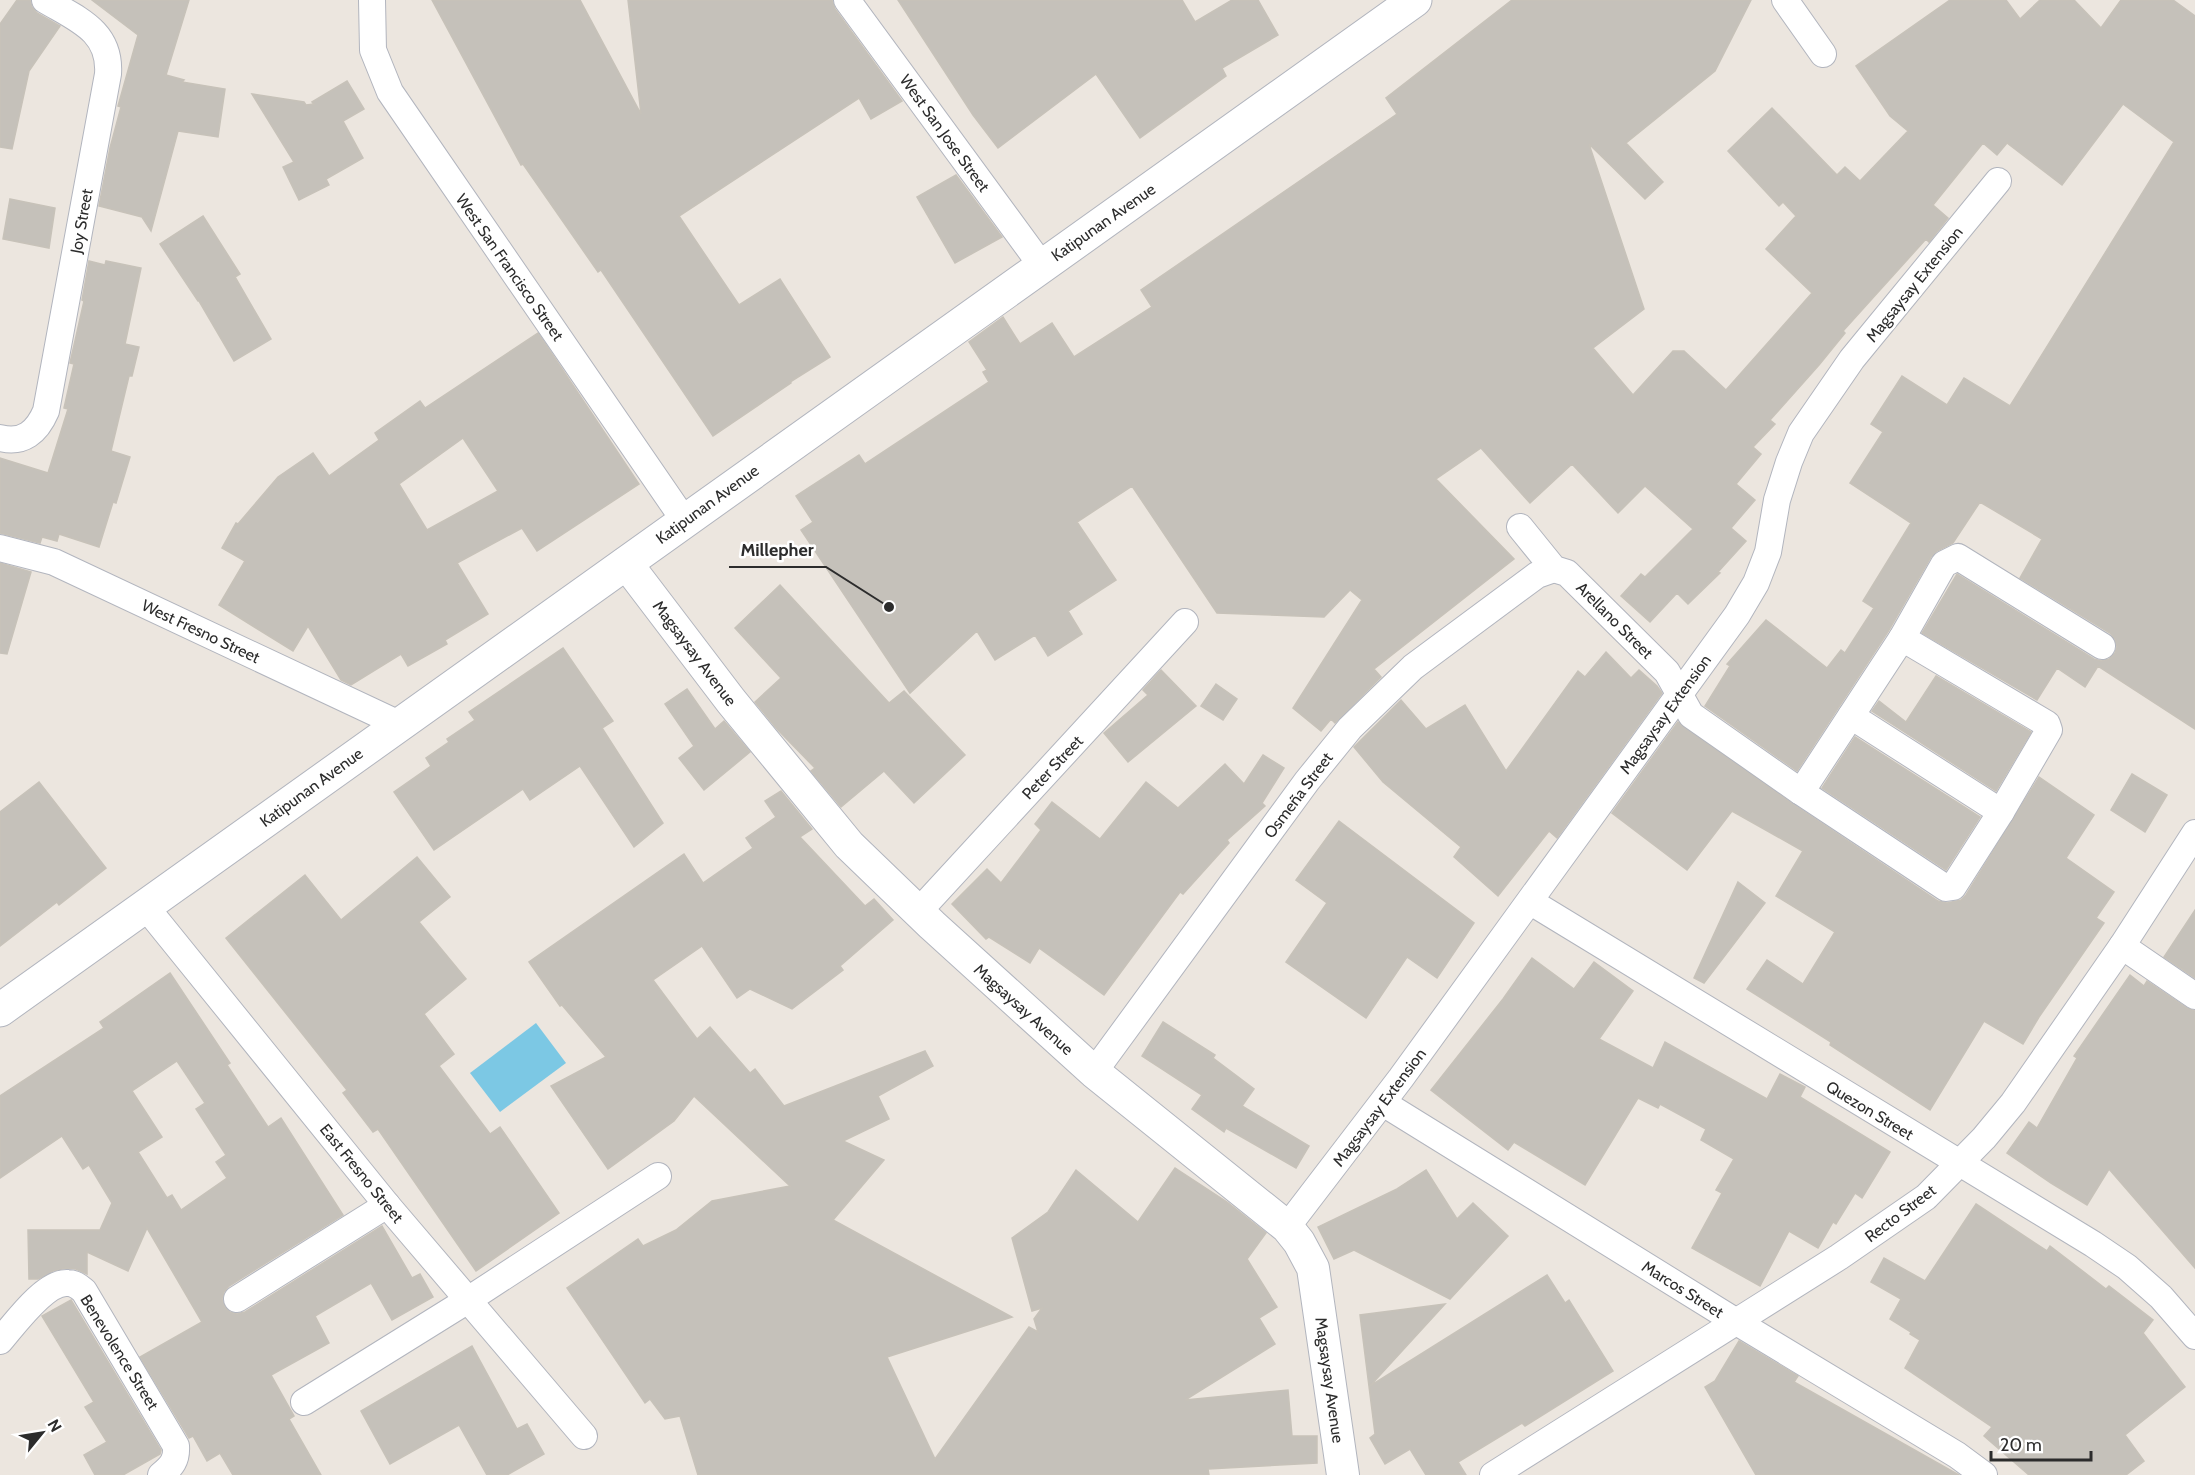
<svg xmlns="http://www.w3.org/2000/svg" width="2195" height="1475" font-family="Cabin,sans-serif">
  <style>
    .water { fill: #7cc8e4 }
    .building { fill: #c5c1ba; stroke: #c7c2b9; stroke-width: 1.5; fill-rule: evenodd }
    .lines { fill: none; stroke-linecap: round; stroke-linejoin: round }
    .minor-casing { stroke: #b2b5be; stroke-width: 28 }
    .tertiary-casing { stroke: #b2b5be; stroke-width: 34 }
    .secondary-casing { stroke: #b2b5be; stroke-width: 35 }
    .minor { stroke: #fff; stroke-width: 26 }
    .tertiary { stroke: #fff; stroke-width: 32 }
    .secondary { stroke: #fff; stroke-width: 33 }
    .labels { text-anchor: middle; stroke-width: 5; stroke-linejoin: round; paint-order: stroke }
    .street-label { font-size: 16px; fill: #2c2c2c; stroke: #fff }
    .leader { fill: none; stroke: #2c2c2c; stroke-width: 2 }
    .callout-dot { fill: #2c2c2c; stroke: #fff; stroke-width: 2 }
    .callout-label { font-size: 18px; text-anchor: middle; font-weight: bold; fill: #2c2c2c; stroke: #fff; stroke-width: 5; stroke-linejoin: round; paint-order: stroke }
  </style>
  <rect width="100%" height="100%" fill="#ece6df"/>
  <!-- water -->
  <polygon class="water" points="536,1023 566,1063 500,1112 470,1073"/>
  <!-- building -->
  <g class="building">
    <polygon points="17,0 30,0 32,7 37,13 60,26 29,71 12,149 0,147 0,24"/>
    <polygon points="92,0 189,0 166,75 184,80 182,82 225,89 218,137 178,131 151,231 142,217 99,206 110,148 121,107 118,106 138,35"/>
    <polygon points="432,0 580,0 641,114 628,0 832,0 835,9 902,101 871,119 859,98 679,216 739,305 780,279 830,357 790,382 791,383 713,436 601,270 598,272 523,164 521,165"/>
    <polygon points="898,0 1182,0 1195,22 1232,0 1258,0 1278,35 1222,68 1226,76 1140,138 1096,74 998,148 973,115"/>
    <polygon points="1512,0 1751,0 1715,71 1626,143 1663,182 1645,199 1589,144 1644,309 1593,348 1633,395 1673,351 1684,351 1726,390 1812,293 1766,249 1796,216 1783,202 1779,206 1728,151 1772,108 1837,175 1845,167 1860,181 1908,131 1890,116 1856,66 1950,0 2006,0 2020,19 2040,0 2074,0 2101,28 2121,0 2173,0 2195,16 2195,729 2098,666 2085,687 2057,668 2037,700 1922,633 1957,574 2094,659 2101,661 2109,659 2115,653 2117,647 2115,639 2110,633 2020,578 2042,539 1980,502 1953,543 1937,551 1931,557 1889,630 1797,771 1705,706 1730,666 1727,664 1766,620 1827,668 1841,650 1845,653 1874,608 1863,601 1911,523 1850,483 1883,432 1871,424 1902,376 1947,405 1964,378 2010,406 2174,142 2123,104 2062,185 2007,143 1997,155 1983,143 1933,205 1948,218 1929,242 1926,239 1843,331 1845,333 1819,365 1770,420 1775,424 1753,447 1761,454 1736,484 1755,500 1731,528 1746,541 1718,572 1720,573 1688,604 1677,593 1650,622 1621,596 1641,574 1645,577 1693,529 1645,486 1618,513 1572,464 1530,503 1481,448 1436,479 1514,559 1374,669 1381,677 1335,723 1331,719 1321,731 1293,708 1362,600 1350,590 1324,617 1217,613 1132,486 1077,522 1116,580 1068,611 1082,634 1048,656 1035,635 995,660 977,631 910,693 801,530 813,522 796,496 859,455 865,464 989,382 983,372 987,370 969,342 1003,317 1020,344 1052,323 1074,357 1152,307 1141,290 1397,114 1386,98"/>
    <polygon points="347,81 364,109 343,121 363,158 326,179 329,185 299,200 283,167 294,162 252,94 304,102 306,105 314,104 312,102"/>
    <polygon points="956,175 1002,237 955,263 917,197"/>
    <polygon points="10,199 55,208 49,248 3,239"/>
    <polygon points="203,216 240,274 235,277 271,339 234,361 199,301 198,301 160,244"/>
    <polygon points="89,261 105,265 106,261 141,268 125,344 139,347 132,376 129,376 111,451 130,457 116,503 113,502 99,547 59,534 57,541 42,537 40,543 0,533 0,458 48,473 68,409 64,408 74,364 70,363 84,301 82,300"/>
    <path d="M538 333 639 484 537 551 522 528 457 563 488 614 445 640 447 644 408 666 401 654 351 685 341 680 308 626 293 651 219 605 245 561 222 548 236 523 238 524 278 477 313 453 329 476 379 440 375 433 420 401 425 408ZM463 438 498 491 427 530 399 484Z"/>
    <polygon points="0,563 31,572 7,654 0,653"/>
    <polygon points="780,585 889,703 904,691 965,755 914,803 884,771 841,807 811,771 815,768 777,729 755,702 781,678 735,628"/>
    <polygon points="563,648 613,721 602,728 663,823 634,847 580,766 530,800 523,789 434,850 394,792 431,766 426,758 449,742 447,739 475,720 469,712"/>
    <polygon points="1606,652 1631,678 1639,670 1657,686 1662,693 1557,838 1549,831 1498,896 1454,857 1461,847 1383,782 1354,747 1401,700 1426,729 1465,705 1506,771 1578,671 1585,677"/>
    <polygon points="1161,670 1196,706 1128,762 1104,733 1148,695 1143,690"/>
    <polygon points="1936,676 2031,732 1996,791 1872,711 1879,701 1906,722"/>
    <polygon points="1216,684 1237,699 1223,720 1201,706"/>
    <polygon points="687,689 715,729 724,721 750,752 704,790 679,758 694,746 665,704"/>
    <polygon points="1678,722 1793,804 1938,901 1947,903 1961,900 1966,895 2039,777 2094,815 2066,858 2114,892 2096,918 2104,923 2039,1017 2023,1044 1984,1021 1930,1110 1830,1045 1831,1042 1747,989 1767,960 1803,984 1835,932 1776,896 1803,851 1732,811 1687,870 1612,813"/>
    <polygon points="1855,737 1980,817 1946,870 1822,788"/>
    <polygon points="1263,755 1284,768 1262,803 1265,806 1227,840 1229,843 1183,894 1180,892 1104,995 1039,948 1030,963 989,937 986,939 952,904 987,869 1001,883 1041,830 1035,824 1052,802 1100,839 1146,782 1178,808 1225,764 1244,784"/>
    <polygon points="2132,774 2167,795 2145,832 2111,810"/>
    <polygon points="39,782 106,868 59,905 57,902 0,946 0,812"/>
    <polygon points="781,791 812,829 800,837 865,906 874,899 893,920 840,966 843,970 792,1009 750,989 737,998 702,946 653,980 697,1039 710,1027 750,1073 755,1069 784,1106 925,1051 933,1066 878,1096 889,1119 843,1141 884,1160 833,1220 1012,1317 887,1357 935,1459 1029,1327 1038,1332 1034,1319 1042,1308 1032,1311 1012,1238 1048,1212 1076,1170 1138,1222 1175,1168 1227,1202 1266,1233 1247,1259 1277,1307 1259,1318 1275,1344 1185,1400 1288,1390 1292,1436 1317,1436 1317,1463 1208,1469 1209,1475 698,1475 680,1416 665,1419 650,1399 645,1403 567,1288 638,1239 643,1246 676,1230 712,1201 790,1186 694,1096 674,1121 608,1169 551,1086 606,1057 562,1005 560,1006 529,962 684,854 703,883 753,848 746,838 776,817 765,801"/>
    <polygon points="1339,821 1474,923 1437,978 1407,957 1366,1018 1286,962 1327,903 1296,880"/>
    <polygon points="417,857 450,897 419,922 466,979 424,1014 454,1054 439,1066 490,1134 500,1127 559,1213 476,1271 378,1129 373,1132 343,1093 347,1090 226,938 305,875 341,920"/>
    <polygon points="1738,882 1765,903 1704,983 1694,978"/>
    <polygon points="2195,910 2195,978 2164,957"/>
    <polygon points="1532,958 1574,989 1594,962 1633,991 1599,1039 1653,1068 1665,1042 1767,1099 1780,1074 1805,1087 1800,1097 1890,1152 1862,1198 1855,1193 1836,1224 1833,1222 1818,1248 1789,1231 1760,1286 1692,1248 1722,1193 1716,1190 1734,1159 1701,1140 1706,1129 1660,1104 1658,1108 1638,1098 1585,1185 1514,1142 1508,1150 1431,1090 1503,999"/>
    <path d="M170 973 230 1063 227 1065 268 1127 281 1118 343 1215 229 1286 224 1292 222 1299 225 1307 230 1312 237 1314 245 1312 382 1226 412 1278 420 1274 433 1297 392 1320 371 1283 315 1316 329 1343 271 1375 294 1416 289 1419 321 1475H233L220 1453 207 1461 193 1436 189 1438 140 1357 202 1322 147 1228 128 1271 87 1252V1274L76 1269 66 1268 53 1271 38 1279H29L28 1230H100L112 1203 89 1165 83 1169 62 1136 0 1178V1096L104 1028 100 1022ZM177 1061 205 1103 196 1109 226 1155 216 1162 227 1178 181 1210 172 1195 167 1198 138 1152 162 1137 132 1091Z"/>
    <polygon points="2130,975 2144,986 2147,981 2187,1008 2195,1011 2195,1268 2109,1169 2087,1205 2051,1183 2007,1153 2029,1122 2037,1128 2077,1058 2074,1056"/>
    <polygon points="1163,1022 1215,1055 1213,1058 1254,1089 1242,1106 1309,1146 1296,1168 1226,1128 1224,1132 1192,1109 1202,1095 1142,1056"/>
    <polygon points="1426,1170 1457,1219 1473,1203 1508,1236 1450,1299 1354,1250 1334,1259 1318,1227 1397,1189"/>
    <polygon points="1976,1204 2047,1251 2050,1246 2106,1289 2109,1286 2153,1320 2143,1333 2185,1387 2125,1435 2144,1461 2126,1475 2029,1475 1984,1436 1992,1427 1905,1368 1920,1340 1910,1334 1911,1332 1890,1319 1901,1299 1871,1282 1884,1258 1925,1281"/>
    <polygon points="1547,1275 1565,1303 1569,1300 1613,1371 1525,1426 1522,1423 1458,1462 1466,1475 1426,1475 1410,1449 1385,1464 1370,1438 1375,1434 1360,1315 1445,1304 1370,1386"/>
    <polygon points="71,1300 161,1450 160,1454 123,1475 95,1475 84,1455 107,1442 85,1407 94,1402 42,1316"/>
    <polygon points="1739,1341 1798,1376 1794,1382 1959,1475 1756,1475 1705,1387 1715,1381"/>
    <polygon points="472,1346 517,1429 527,1424 544,1454 507,1475 487,1475 459,1425 390,1464 361,1411"/>
  </g>
  <g class="lines">
    <!-- minor casing -->
    <g class="minor-casing">
      <g id="minor">
        <polyline points="372,0 373,50 390,92 684,520"/>
        <polyline points="847,0 1042,266"/>
        <polyline points="1785,0 1823,54"/>
        <path d="M0 438C23 444 37 432 46 411L108 74C111 31 77 19 45 0"/>
        <polyline points="1520,527 1554,569 1567,573 1667,672 1691,715 1801,792 1946,888 1953,887 2001,812 2049,730 2047,724 1902,638"/>
        <polyline points="0,548 54,562 399,724"/>
        <polyline points="1851,716 2001,812"/>
        <polyline points="1801,792 1902,638 1944,564 1958,557 2102,646"/>
        <polyline points="1531,902 2093,1244 2127,1267 2161,1297 2195,1336"/>
        <polyline points="145,906 387,1205 584,1436"/>
        <polyline points="919,911 1185,622"/>
        <polyline points="2122,946 2195,996"/>
        <polyline points="1094,1072 1307,781 1350,728 1413,667 1537,575 1554,569"/>
        <polyline points="1383,1103 1735,1321 1957,1455 1984,1475"/>
        <polyline points="1287,1227 1401,1078 1737,615 1756,583 1768,552 1777,500 1789,462 1801,433 1852,359 1998,181"/>
        <polyline points="237,1299 387,1205"/>
        <path d="M0 1341C14 1325 45 1281 68 1283 75 1283 79 1287 84 1291L176 1446C177 1460 172 1466 161 1475"/>
        <polyline points="304,1402 468,1300 658,1176"/>
        <polyline points="1493,1475 1839,1257 1926,1197 1984,1138 2013,1103 2122,946 2195,833"/>
      </g>
    </g>
    <!-- tertiary casing -->
    <g class="tertiary-casing">
      <polyline id="tertiary" points="626,563 731,701 849,845 932,925 1094,1072 1287,1227 1299,1242 1313,1268 1343,1475"/>
    </g>
    <!-- secondary casing -->
    <g class="secondary-casing">
      <polyline id="secondary" points="0,1010 1415,0"/>
    </g>
    <!-- minor -->
    <use href="#minor" class="minor"/>
    <!-- tertiary -->
    <use href="#tertiary" class="tertiary"/>
    <!-- secondary -->
    <use href="#secondary" class="secondary"/>
  </g>
  <g class="labels">
    <!-- street labels -->
    <g class="street-label">
      <text transform="translate(945 133) rotate(54)" y="6">West San Jose Street</text>
      <text transform="translate(81 221) rotate(-80)" y="6">Joy Street</text>
      <text transform="translate(1103 222) rotate(-35)" y="6">Katipunan Avenue</text>
      <text transform="translate(510 267) rotate(55)" y="6">West San Francisco Street</text>
      <text transform="translate(1914 284) rotate(-51)" y="6">Magsaysay Extension</text>
      <text transform="translate(707 504) rotate(-36)" y="6">Katipunan Avenue</text>
      <text transform="translate(1615 620) rotate(45)" y="6">Arellano Street</text>
      <text transform="translate(201 631) rotate(25)" y="6">West Fresno Street</text>
      <text transform="translate(695 653) rotate(53)" y="6">Magsaysay Avenue</text>
      <text transform="translate(1665 714) rotate(-54)" y="6">Magsaysay Extension</text>
      <text transform="translate(1052 767) rotate(-47)" y="6">Peter Street</text>
      <text transform="translate(311 787) rotate(-36)" y="6">Katipunan Avenue</text>
      <text transform="translate(1298 795) rotate(-53)" y="6">Osmeña Street</text>
      <text transform="translate(1024 1009) rotate(42)" y="6">Magsaysay Avenue</text>
      <text transform="translate(1379 1107) rotate(-53)" y="6">Magsaysay Extension</text>
      <text transform="translate(1870 1110) rotate(31)" y="6">Quezon Street</text>
      <text transform="translate(362 1173) rotate(51)" y="6">East Fresno Street</text>
      <text transform="translate(1900 1213) rotate(-37)" y="6">Recto Street</text>
      <text transform="translate(1683 1289) rotate(32)" y="6">Marcos Street</text>
      <text transform="translate(120 1352) rotate(58)" y="6">Benevolence Street</text>
      <text transform="translate(1330 1380) rotate(82)" y="6">Magsaysay Avenue</text>
    </g>
  </g>
  <!-- callouts -->
  <path class="leader" d="M889 607L826 567H729"/>
  <circle class="callout-dot" cx="889" cy="607" r="6"/>
  <g class="callout-label">
    <text x="777" y="556">Millepher</text>
  </g>
  <!-- north arrow -->
  <g transform="translate(42 1433) rotate(60)" stroke="#ffffff" stroke-width="4.5" paint-order="stroke">
  <path d="M0-4.5L10 22L0 15L-10 22Z" fill="#2c2c2c"/>
  <text y="-9" font-size="16" font-weight="bold" text-anchor="middle" fill="#2c2c2c">N</text>
  </g>
  <!-- scale -->
  <path d="M1991 1451v9h100v-9" fill="none" stroke="#2c2c2c" stroke-width="3"/>
  <text x="2000" y="1451" font-size="18" fill="#2c2c2c" stroke="#ffffff" stroke-width="4.5" paint-order="stroke">20 m</text>
</svg>
